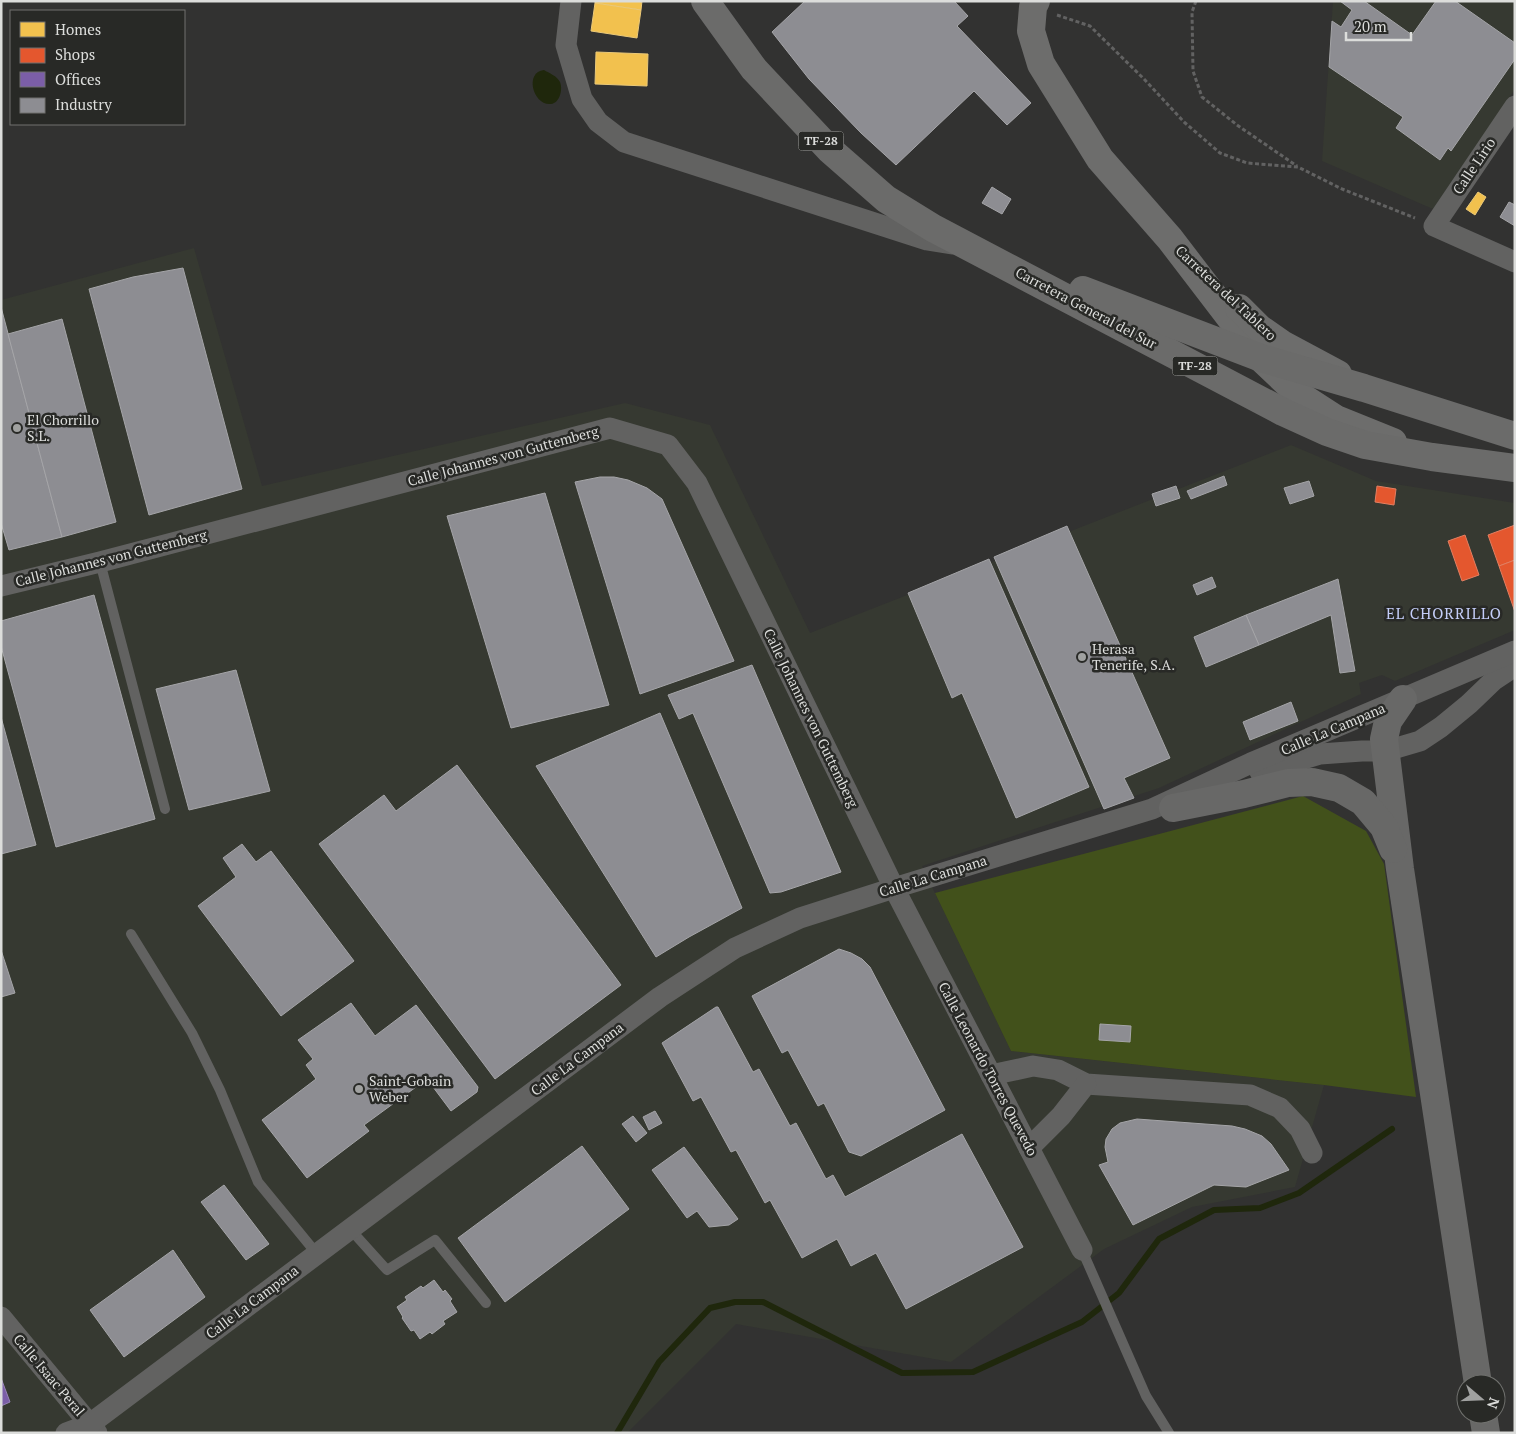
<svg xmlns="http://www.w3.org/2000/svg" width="1516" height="1434" font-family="'PT Serif',serif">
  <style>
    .built { fill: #363931 }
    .green { fill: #42511b }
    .water { fill: #1f270c }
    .homes { fill: #f2c14e; stroke: #ebc978 }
    .shops { fill: #e4572e; stroke: #e27f62 }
    .offices { fill: #7b5ea7; stroke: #9884b7 }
    .industry { fill: #8d8d92; stroke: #a5a5a8 }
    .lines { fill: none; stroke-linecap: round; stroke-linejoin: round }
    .stream { stroke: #1f270c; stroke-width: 6 }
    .path { stroke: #626262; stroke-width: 3; stroke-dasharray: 4 2.5; stroke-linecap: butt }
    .lane { stroke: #626261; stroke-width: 10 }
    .street { stroke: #626261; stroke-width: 21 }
    .secondary { stroke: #6d6d6c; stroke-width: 28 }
    .primary { stroke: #6b6b6a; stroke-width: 28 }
    .highway { stroke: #686867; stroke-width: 28 }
    .poi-dot { fill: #a0a1a0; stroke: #282926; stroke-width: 2 }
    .labels { text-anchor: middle; stroke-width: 5; stroke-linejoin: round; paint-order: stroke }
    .shield { fill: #282926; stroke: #a6a7a5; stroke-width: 1 }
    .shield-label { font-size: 12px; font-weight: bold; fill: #dcdddb }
    .street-label { font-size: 14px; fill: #dcdddb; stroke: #282926 }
    .poi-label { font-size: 14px; fill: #dcdddb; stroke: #282926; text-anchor: start }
    .neighbourhood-label { font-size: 15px; letter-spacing: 1px; fill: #c4cef9; stroke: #282926 }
  </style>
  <rect width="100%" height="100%" fill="#323231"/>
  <!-- built -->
  <g class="built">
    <polygon points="1333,1 1515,1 1515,89 1433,209 1322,161"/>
    <polygon points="194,248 262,486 625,403 710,425 810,633 1291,445 1376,481 1515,503 1515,630 1395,681 1382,675 1359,683 1361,694 1159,788 922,866 1011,1051 1324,1085 1295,1187 1192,1207 1104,1249 951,1362 736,1324 627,1433 1,1433 1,300"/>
  </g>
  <!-- green -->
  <polygon class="green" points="1303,796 1366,831 1384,864 1416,1097 1324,1085 1011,1051 935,893"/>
  <!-- water -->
  <path class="water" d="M544 70C549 73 557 76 560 82 563 89 560 103 551 104 533 106 524 72 544 70Z"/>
  <!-- homes -->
  <g class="homes">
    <polygon points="595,1 642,1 641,10 595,3"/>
    <polygon points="595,3 641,10 637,38 591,31"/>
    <polygon points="596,52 648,54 647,86 595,84"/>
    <polygon points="1478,192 1486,197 1475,215 1466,209"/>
  </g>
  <!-- shops -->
  <g class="shops">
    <polygon points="1377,486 1396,489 1394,505 1375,502"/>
    <polygon points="1515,525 1515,560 1499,566 1488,535"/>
    <polygon points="1465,535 1479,575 1462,581 1448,541"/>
    <polygon points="1515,560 1515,612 1499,566"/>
  </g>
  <!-- offices -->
  <polygon class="offices" points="1,1378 10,1402 1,1406"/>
  <!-- industry -->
  <g class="industry">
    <polygon points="805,1 954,1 968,16 957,26 1031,103 1007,125 974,91 896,165 861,133 809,79 772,32"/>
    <polygon points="1340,1 1364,1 1412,35 1436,1 1455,1 1515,43 1515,59 1451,151 1448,148 1440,160 1396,128 1403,117 1329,67 1332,21 1341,27 1352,10"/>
    <polygon points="992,187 1011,199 1002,214 982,203"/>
    <polygon points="1509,202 1515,205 1515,226 1500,217"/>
    <polygon points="183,268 242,489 149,515 89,289 133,277"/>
    <polygon points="1,307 62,537 9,550 1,523"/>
    <polygon points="62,319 116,522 62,537 8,334"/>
    <polygon points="1224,476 1227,485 1191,499 1187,491"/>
    <polygon points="600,477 614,477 628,480 647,488 662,499 734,661 640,694 575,482"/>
    <polygon points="1309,481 1314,496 1290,504 1284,488"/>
    <polygon points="1176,486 1180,498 1156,506 1152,494"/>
    <polygon points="545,493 609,705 511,728 447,516"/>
    <polygon points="1067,526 1170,758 1124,778 1134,798 1104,809 994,557"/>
    <polygon points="989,559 1089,787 1016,818 962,693 952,698 908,593"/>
    <polygon points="1212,577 1216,587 1197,595 1193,585"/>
    <polygon points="1338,579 1355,671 1340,673 1331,615 1259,645 1246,615"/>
    <polygon points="94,595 155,819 56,847 1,646 1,621"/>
    <polygon points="1246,615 1259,645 1206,667 1194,637"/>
    <polygon points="752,665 841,872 781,892 770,893 693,713 679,719 668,695"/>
    <polygon points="236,670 270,791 189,810 156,689"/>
    <polygon points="1291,702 1298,721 1250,740 1243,722"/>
    <polygon points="660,713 742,908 689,937 656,957 536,766"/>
    <polygon points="1,717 36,845 1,854"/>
    <polygon points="457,765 621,985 495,1079 319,844 384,795 396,811"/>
    <polygon points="242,844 256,862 271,851 354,961 281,1016 198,906 236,877 223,858"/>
    <polygon points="839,949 851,953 862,959 870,967 945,1110 861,1156 849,1152 824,1103 818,1106 788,1050 782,1053 752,996"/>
    <polygon points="1,950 15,993 1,997"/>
    <polygon points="351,1003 375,1036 416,1005 478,1087 477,1092 451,1111 427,1079 364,1125 369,1131 307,1178 262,1120 316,1079 306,1065 313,1059 298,1040"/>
    <polygon points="716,1007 718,1007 753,1072 759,1069 790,1126 796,1123 826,1179 833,1175 845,1197 962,1134 1023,1247 906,1309 876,1253 851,1266 837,1239 802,1258 770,1200 765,1203 736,1150 731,1152 701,1097 693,1101 662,1043"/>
    <polygon points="1100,1024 1131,1026 1130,1042 1099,1040"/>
    <polygon points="655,1111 662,1123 649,1130 643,1117"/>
    <polygon points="633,1116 647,1133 636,1142 622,1124"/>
    <polygon points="1137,1119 1232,1126 1245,1129 1262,1136 1271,1144 1289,1170 1246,1187 1214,1185 1133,1225 1099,1165 1108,1162 1105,1147 1106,1139 1112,1129 1120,1123"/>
    <polygon points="582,1146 629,1209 505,1302 458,1238"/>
    <polygon points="684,1147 738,1219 729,1225 709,1227 697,1211 687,1218 652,1170"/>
    <polygon points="224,1185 269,1244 246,1260 201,1202"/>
    <polygon points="173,1250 205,1297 124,1357 90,1310"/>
    <polygon points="434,1280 443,1292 445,1290 452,1299 450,1301 457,1312 443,1321 445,1324 432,1334 430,1332 420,1339 414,1330 411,1331 402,1318 403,1317 397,1307 407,1300 405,1297 421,1286 423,1288"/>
  </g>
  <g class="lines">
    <!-- stream -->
    <polyline class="stream" points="617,1433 659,1362 710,1308 735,1302 763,1302 902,1373 973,1372 1082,1322 1119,1293 1159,1239 1214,1210 1260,1208 1299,1193 1392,1129"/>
    <!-- path -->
    <g class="path">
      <polyline points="1196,1 1192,12 1193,71 1202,97 1237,125 1297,166"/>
      <polyline points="1057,15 1090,26 1144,79 1184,122 1220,153 1247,163 1298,167 1342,189 1415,218"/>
    </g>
    <!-- lane -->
    <g class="lane">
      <polyline points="100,562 165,809"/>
      <polyline points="131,934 192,1033 220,1090 258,1182 317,1254"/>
      <polyline points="350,1229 387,1270 435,1240 486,1303"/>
      <polyline points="1082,1250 1146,1396 1169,1433"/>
    </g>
    <!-- street -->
    <g class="street">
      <polyline points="571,1 566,45 582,99 598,122 624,142 927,240 952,244"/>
      <polyline points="1515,106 1434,226 1515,262"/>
      <polyline points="1,586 100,562 610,428 668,445 697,483 894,888 1082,1250"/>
      <polyline points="1260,772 1320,754 1362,751 1386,751 1420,741 1441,727 1469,704 1494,680 1515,666"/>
      <polyline points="991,1075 1033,1066 1058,1070 1086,1084 1250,1095 1280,1108 1300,1129 1312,1153"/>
      <polyline points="1029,1148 1061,1116 1086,1084"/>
      <polyline points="1,1317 97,1433"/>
      <polyline points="66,1433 90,1424 660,997 735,948 800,918 894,888 1152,809 1251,763 1515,651"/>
    </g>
    <!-- secondary -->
    <g class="secondary">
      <polyline points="1036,1 1033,7 1031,31 1041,64 1100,159 1170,239 1261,358 1302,397 1336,419 1393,442"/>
      <polyline points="1239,308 1259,328 1282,344 1338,374"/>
    </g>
    <!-- primary -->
    <g class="primary">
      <polyline points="705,1 754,69 830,150 886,199 933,228 1283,412 1327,432 1365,445 1432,457 1515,468"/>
      <polyline points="1083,290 1261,358 1364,388 1515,436"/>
    </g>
    <!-- highway -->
    <g class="highway">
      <polyline points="1403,699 1388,721 1384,739 1400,869 1478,1384"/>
      <polyline points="1173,808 1244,794 1288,783 1312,782 1339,788 1363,802 1384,827 1393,849"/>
      <polyline points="1483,1414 1486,1433"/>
    </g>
  </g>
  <!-- markers -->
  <g class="poi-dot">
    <circle cx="17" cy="428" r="5"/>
    <circle cx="1082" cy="657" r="5"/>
    <circle cx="359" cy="1089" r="5"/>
  </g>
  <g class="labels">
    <!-- shield labels -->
    <g class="shield">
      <rect x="798.5" y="131.5" width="45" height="19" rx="4"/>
      <rect x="1172.5" y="356.5" width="45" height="19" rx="4"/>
    </g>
    <g class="shield-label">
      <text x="821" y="145">TF-28</text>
      <text x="1195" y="370">TF-28</text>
    </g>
    <!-- street labels -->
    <g class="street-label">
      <text transform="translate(1474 166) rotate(-56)" y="5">Calle Lirio</text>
      <text transform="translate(1226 293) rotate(43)" y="5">Carretera del Tablero</text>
      <text transform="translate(1086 308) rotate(28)" y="5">Carretera General del Sur</text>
      <text transform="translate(503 456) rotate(-15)" y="5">Calle Johannes von Guttemberg</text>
      <text transform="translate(111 558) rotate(-14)" y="5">Calle Johannes von Guttemberg</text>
      <text transform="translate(811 718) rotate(64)" y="5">Calle Johannes von Guttemberg</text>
      <text transform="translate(1333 729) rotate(-23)" y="5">Calle La Campana</text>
      <text transform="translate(933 876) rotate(-17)" y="5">Calle La Campana</text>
      <text transform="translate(577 1059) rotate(-37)" y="5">Calle La Campana</text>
      <text transform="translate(988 1069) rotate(62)" y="5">Calle Leonardo Torres Quevedo</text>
      <text transform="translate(252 1302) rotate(-37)" y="5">Calle La Campana</text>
      <text transform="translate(49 1375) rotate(50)" y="5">Calle Isaac Peral</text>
    </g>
    <!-- poi labels -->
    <g class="poi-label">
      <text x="27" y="425">El Chorrillo<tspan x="27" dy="16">S.L.</tspan></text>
      <text x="1092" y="654">Herasa<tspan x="1092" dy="16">Tenerife, S.A.</tspan></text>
      <text x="369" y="1086">Saint-Gobain<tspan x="369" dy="16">Weber</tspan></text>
    </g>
    <!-- neighbourhood labels -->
    <g class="neighbourhood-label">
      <text x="1444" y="619">EL CHORRILLO</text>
    </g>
  </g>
  <!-- border -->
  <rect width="1516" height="1434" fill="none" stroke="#dcdddb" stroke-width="5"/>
  <!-- legend -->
  <rect x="10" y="10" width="175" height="115" fill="#282926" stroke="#70716e"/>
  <rect x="20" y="22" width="25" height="15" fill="#f2c14e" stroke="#70716e"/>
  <text x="55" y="35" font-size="15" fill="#dcdddb">Homes</text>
  <rect x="20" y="48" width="25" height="15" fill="#e4572e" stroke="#70716e"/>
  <text x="55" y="60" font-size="15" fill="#dcdddb">Shops</text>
  <rect x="20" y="72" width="25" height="15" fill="#7b5ea7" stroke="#70716e"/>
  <text x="55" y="85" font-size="15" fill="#dcdddb">Offices</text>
  <rect x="20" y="98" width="25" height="15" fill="#8d8d92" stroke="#70716e"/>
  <text x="55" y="110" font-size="15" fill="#dcdddb">Industry</text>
  <!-- north arrow -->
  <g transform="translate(1481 1399) rotate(109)"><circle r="24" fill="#282926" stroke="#70716e"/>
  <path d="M0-4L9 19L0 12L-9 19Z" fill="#a0a1a0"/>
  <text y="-8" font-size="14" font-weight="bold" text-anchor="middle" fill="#dcdddb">N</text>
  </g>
  <!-- scale -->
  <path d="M1346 32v8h65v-8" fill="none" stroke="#dcdddb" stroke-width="2.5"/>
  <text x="1354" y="32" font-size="15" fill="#dcdddb" stroke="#282926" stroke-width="4" paint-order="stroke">20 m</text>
</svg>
